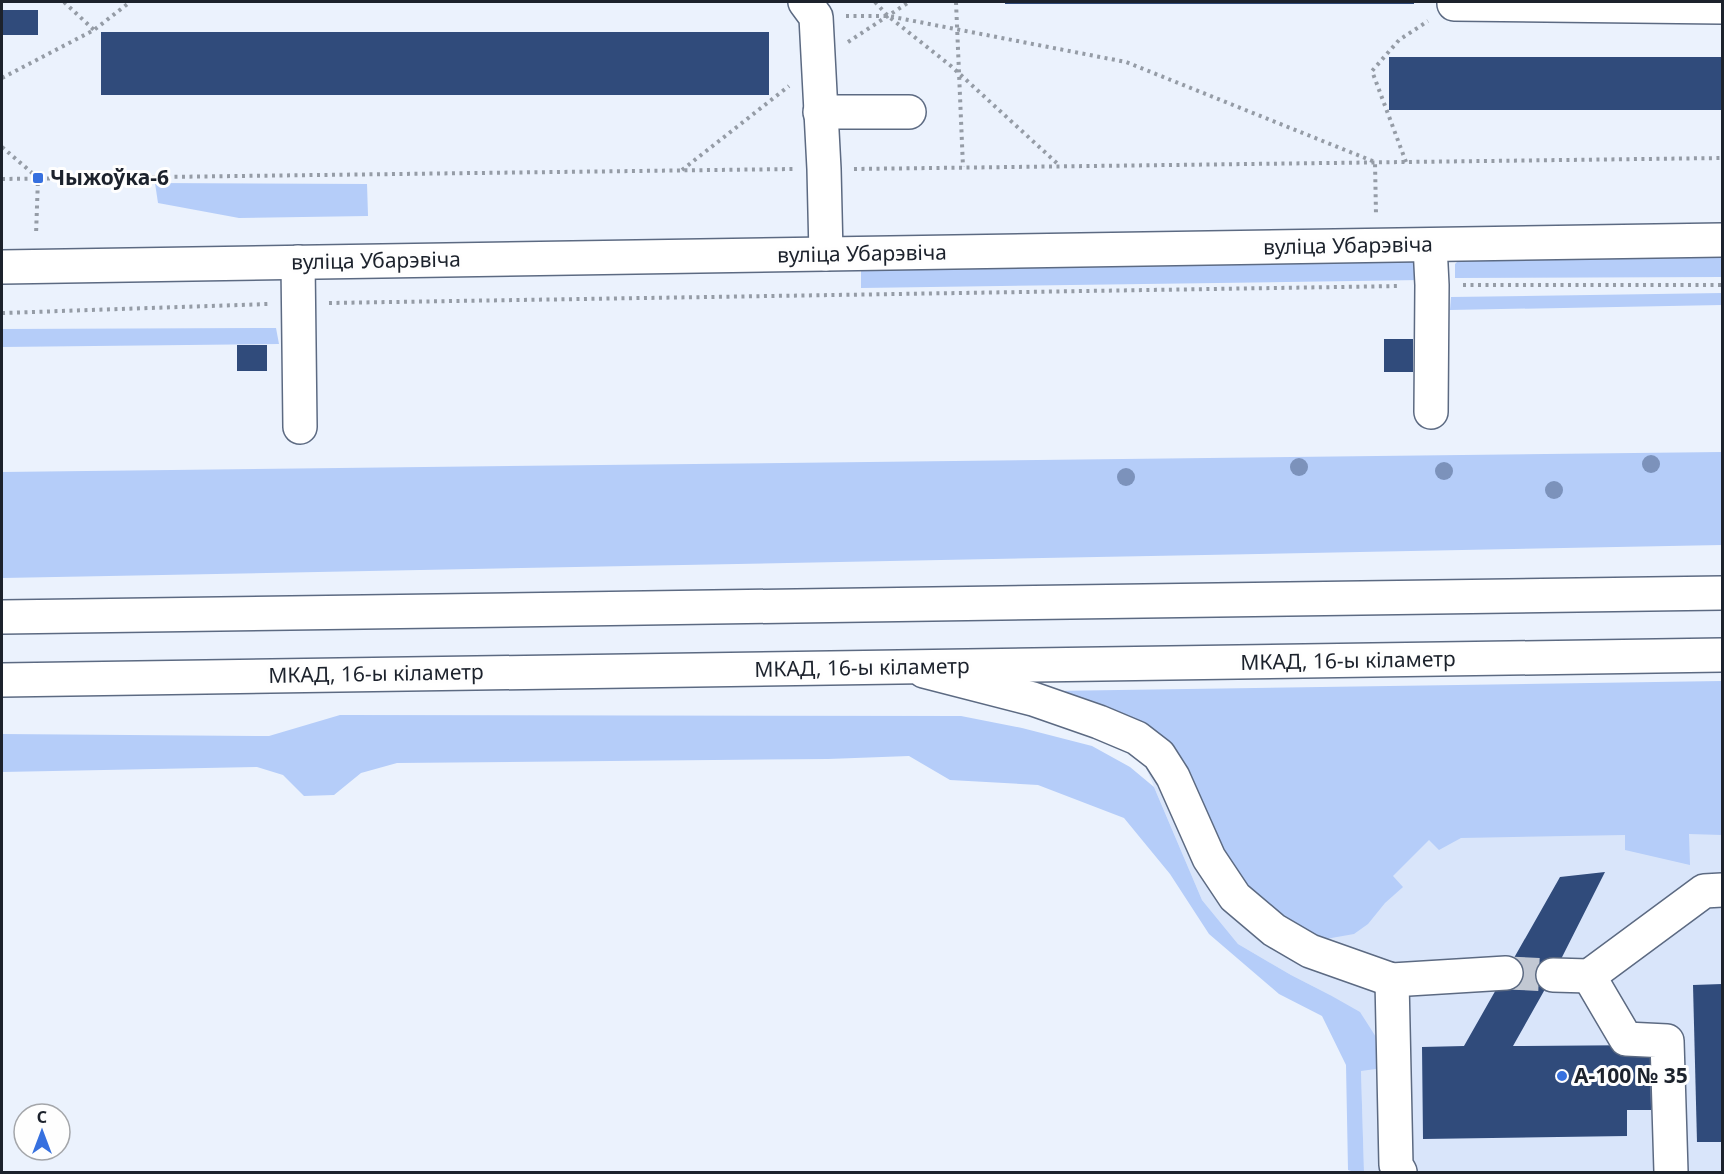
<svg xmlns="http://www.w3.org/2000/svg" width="1724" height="1174" font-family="'Noto Sans',sans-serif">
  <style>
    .built { fill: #d9e5fa }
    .green { fill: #b5cdf9 }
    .building { fill: #304b7b }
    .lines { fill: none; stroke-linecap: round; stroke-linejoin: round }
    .minor-tunnel { stroke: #c2c8d3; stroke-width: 33; stroke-dasharray: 33 16; stroke-linecap: butt }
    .minor-casing { stroke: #5c6a82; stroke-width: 36 }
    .major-casing { stroke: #5c6a82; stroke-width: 36 }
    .highway-casing { stroke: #5c6a82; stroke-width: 36 }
    .path { stroke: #959ca6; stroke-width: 4; stroke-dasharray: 3 4.5; stroke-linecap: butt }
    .minor { stroke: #fff; stroke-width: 33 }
    .major { stroke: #fff; stroke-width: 33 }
    .highway { stroke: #fff; stroke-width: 33 }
    .tree { fill: #7c92bb }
    .poi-dot { fill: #3670df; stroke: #fefefe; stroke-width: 2 }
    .labels { text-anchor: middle; stroke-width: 6; stroke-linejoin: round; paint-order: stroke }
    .poi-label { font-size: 21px; font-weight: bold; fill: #1c222c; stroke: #fefefe; text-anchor: start }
    .street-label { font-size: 21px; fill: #1c222c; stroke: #fefefe }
  </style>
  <rect width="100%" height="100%" fill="#ebf2fd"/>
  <!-- built -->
  <polygon class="built" points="1722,755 1722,1172 1364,1172 1361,1071 1330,995 1291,975 1238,944 1202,900 1144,763"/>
  <!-- green -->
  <g class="green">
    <polygon points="155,183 367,184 368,216 239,218 158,203"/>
    <polygon points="1722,254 1722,277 1455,278 1455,264 1459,260"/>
    <polygon points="1410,260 1420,264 1421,280 861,288 861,266"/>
    <polygon points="1722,293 1722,305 1450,310 1451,297"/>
    <polygon points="276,328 279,344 2,347 2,329"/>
    <polygon points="1722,452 1722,545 2,578 2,472"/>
    <polygon points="1722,681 1722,835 1689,834 1690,865 1625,850 1625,835 1461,838 1439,850 1429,840 1393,876 1403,887 1385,903 1368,924 1354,934 1320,940 1295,933 1236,883 1185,780 1051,691"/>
    <polygon points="340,715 961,716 1022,728 1092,746 1130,767 1154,787 1202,900 1238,944 1291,975 1330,995 1360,1012 1376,1037 1383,1068 1361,1071 1364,1172 1354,1172 1348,1170 1346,1065 1322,1016 1279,994 1209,934 1170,874 1124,818 1038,785 950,780 909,756 828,759 397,763 361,773 334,795 304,796 283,775 257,767 2,772 2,734 269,736"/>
  </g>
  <!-- building -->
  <g class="building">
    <rect x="1005" y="2" width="409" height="2"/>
    <rect x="2" y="10" width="36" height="25"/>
    <rect x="101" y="32" width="668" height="63"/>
    <rect x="1389" y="57" width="333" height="53"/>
    <rect x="1384" y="339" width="29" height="33"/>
    <rect x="237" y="345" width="30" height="26"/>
    <polygon points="1605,872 1553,975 1513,1046 1650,1045 1651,1110 1627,1110 1627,1136 1423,1139 1422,1047 1464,1046 1560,877"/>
    <polygon points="1722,984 1722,1142 1697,1142 1693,985"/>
  </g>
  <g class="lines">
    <!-- minor-tunnel -->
    <polyline class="minor-tunnel" points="1506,973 1553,975"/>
    <!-- minor casing -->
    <g class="minor-casing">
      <g id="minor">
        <polyline points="805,2 816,17 824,169 826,254"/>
        <polyline points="1454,2 1454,4 1722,7"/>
        <polyline points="820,112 909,112"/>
        <polyline points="1430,245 1432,285 1431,412"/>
        <polyline points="298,262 300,427"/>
        <polyline points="924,671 1033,699 1099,722 1137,738 1159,755 1173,777 1209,858 1235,897 1274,930 1310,951 1392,980 1506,973"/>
        <polyline points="1553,975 1589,976 1704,891 1722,890"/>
        <polyline points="1589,976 1626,1039 1667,1041 1671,1172"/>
        <polyline points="1392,980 1396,1165 1400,1172"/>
      </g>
    </g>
    <!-- major casing -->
    <g class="major-casing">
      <polyline id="major" points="2,267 1722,240"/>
    </g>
    <!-- highway casing -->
    <g class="highway-casing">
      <g id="highway">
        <polyline points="2,617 1722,593"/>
        <polyline points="2,680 1722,655"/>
      </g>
    </g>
    <!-- path -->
    <g class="path">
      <polyline points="64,2 94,30"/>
      <polyline points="875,2 888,16 951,66 1060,166"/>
      <polyline points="956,2 963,167"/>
      <polyline points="846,16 888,16 1126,62 1375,162 1376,214"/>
      <polyline points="848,42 909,2"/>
      <polyline points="2,78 94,30 130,2"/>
      <polyline points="2,147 38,178 36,235"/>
      <polyline points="1406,162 1372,71 1399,40 1428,21"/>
      <polyline points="854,169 1722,158"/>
      <polyline points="682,170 789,86"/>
      <polyline points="2,179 793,169"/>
      <polyline points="1463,285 1722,285"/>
      <polyline points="329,303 1401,286"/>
      <polyline points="2,313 268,304"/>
    </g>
    <!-- minor -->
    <use href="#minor" class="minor"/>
    <!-- major -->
    <use href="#major" class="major"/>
    <!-- highway -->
    <use href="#highway" class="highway"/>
  </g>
  <!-- trees -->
  <g class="tree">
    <circle cx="1651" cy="464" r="9"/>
    <circle cx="1299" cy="467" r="9"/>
    <circle cx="1444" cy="471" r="9"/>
    <circle cx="1126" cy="477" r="9"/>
    <circle cx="1554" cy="490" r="9"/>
  </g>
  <!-- markers -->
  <g class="poi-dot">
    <rect x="32" y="172" width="12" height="12" rx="3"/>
    <circle cx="1562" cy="1076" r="6"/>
  </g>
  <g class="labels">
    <!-- poi labels -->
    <g class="poi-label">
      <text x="50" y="185">Чыжоўка-6</text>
      <text x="1574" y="1083">А-100 № 35</text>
    </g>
    <!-- street labels -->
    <g class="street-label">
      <text transform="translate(1348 246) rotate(-1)" y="7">вуліца Убарэвіча</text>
      <text transform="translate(862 254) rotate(-1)" y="7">вуліца Убарэвіча</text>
      <text transform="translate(376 261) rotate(-1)" y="7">вуліца Убарэвіча</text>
      <text transform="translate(1348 661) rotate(-1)" y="7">МКАД, 16-ы кіламетр</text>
      <text transform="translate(862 668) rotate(-1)" y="7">МКАД, 16-ы кіламетр</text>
      <text transform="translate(376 674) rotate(-1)" y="7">МКАД, 16-ы кіламетр</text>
    </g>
  </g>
  <!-- border -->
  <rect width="1724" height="1174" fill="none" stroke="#1c222c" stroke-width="6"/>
  <!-- north arrow -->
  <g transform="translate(42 1132)"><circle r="28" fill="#fefefe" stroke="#a4a6aa" stroke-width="1.5"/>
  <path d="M0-4.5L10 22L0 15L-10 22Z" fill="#3670df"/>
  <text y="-9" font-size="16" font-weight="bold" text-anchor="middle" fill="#1c222c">С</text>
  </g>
</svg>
